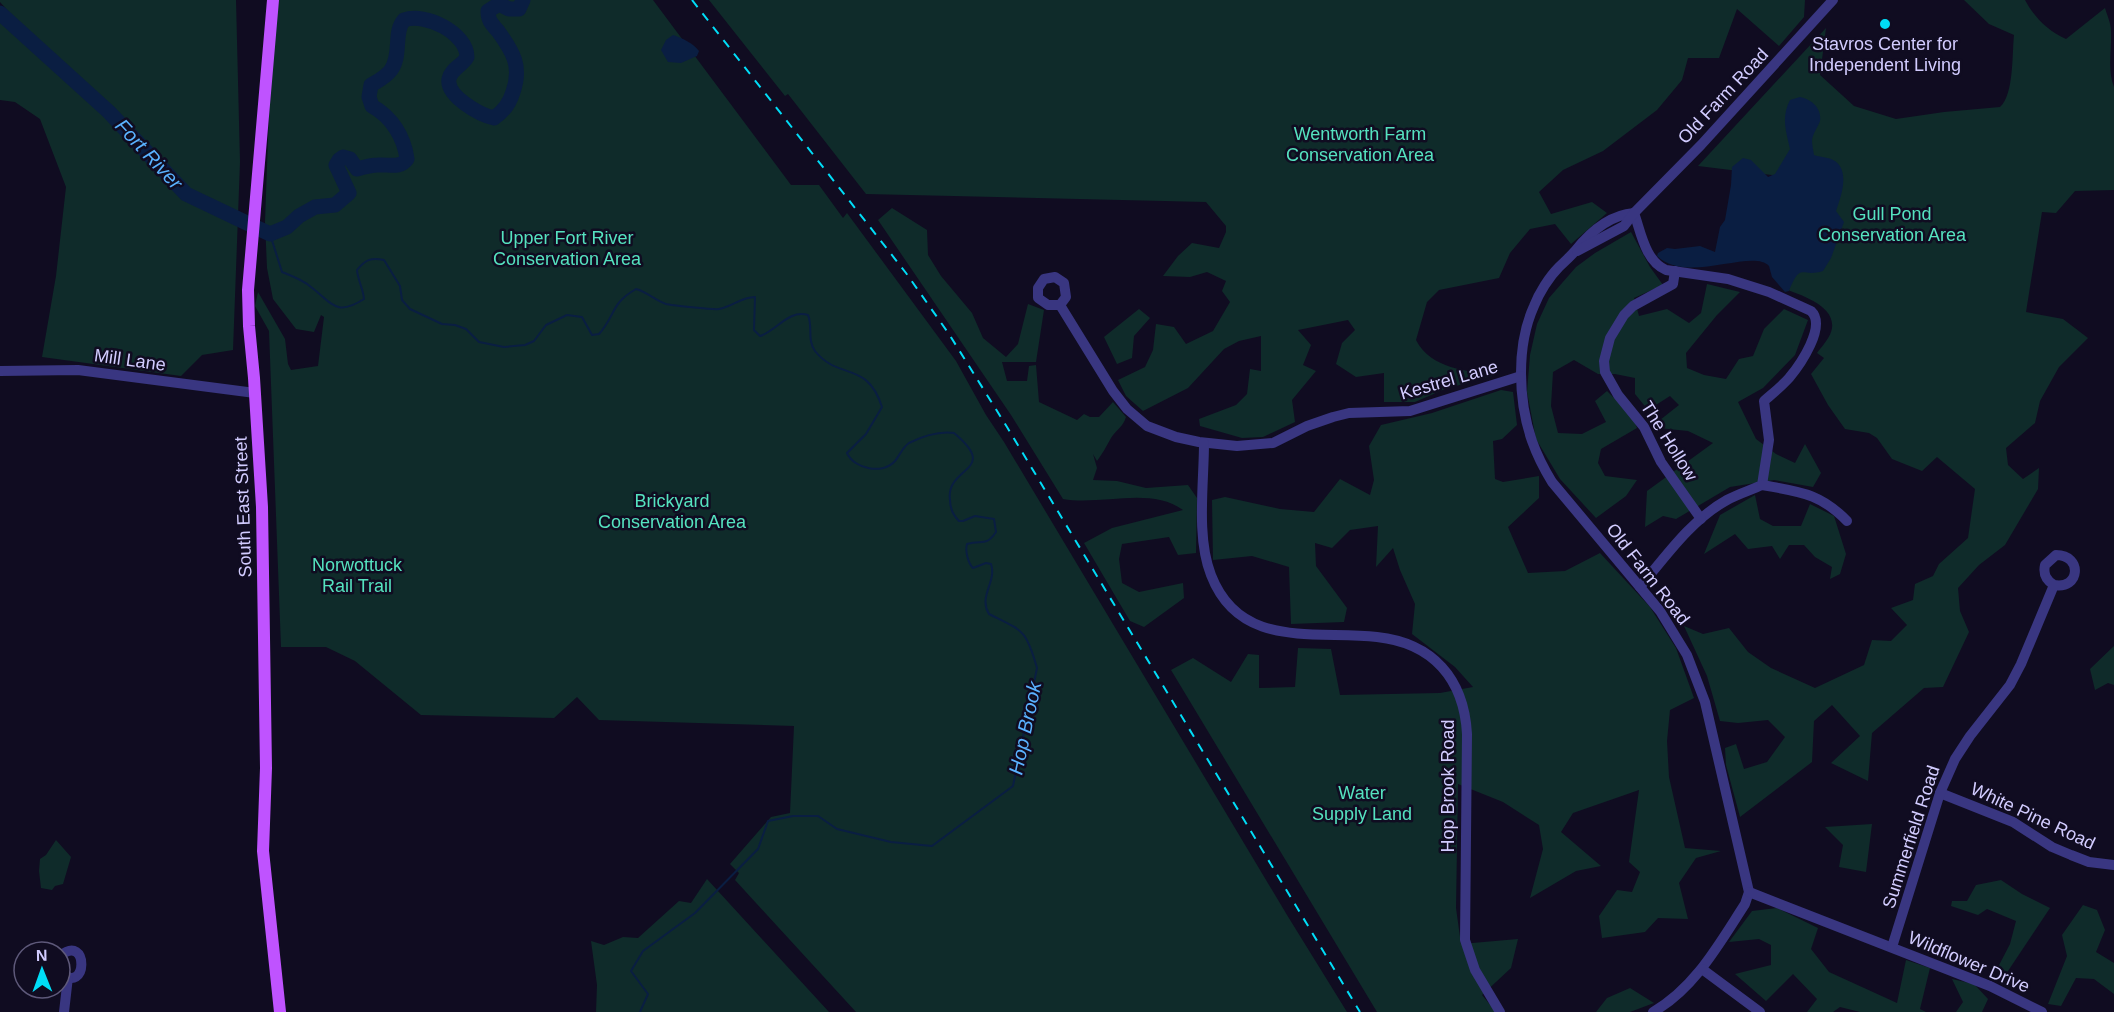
<svg xmlns="http://www.w3.org/2000/svg" width="2114" height="1012" font-family="Helvetica,sans-serif">
  <style>
    .green { fill: #0f2b2a }
    .water { fill: #0a1e42 }
    .lines { fill: none; stroke-linecap: round; stroke-linejoin: round }
    .stream { stroke: #0a1e42; stroke-width: 2 }
    .river { stroke: #0a1e42; stroke-width: 15 }
    .minor { stroke: #393681; stroke-width: 10 }
    .major { stroke: #bf53ff; stroke-width: 12 }
    .rail { stroke: #00ddf7; stroke-width: 2; stroke-dasharray: 9 8; stroke-linecap: butt }
    .poi-dot { fill: #00ddf7; stroke: #100c21; stroke-width: 2 }
    .labels { text-anchor: middle; stroke-width: 5; stroke-linejoin: round; paint-order: stroke }
    .poi-label { font-size: 18px; fill: #d2ccff; stroke: #100c21 }
    .street-label { font-size: 18px; fill: #d2ccff; stroke: #100c21 }
    .park-label { font-size: 18px; fill: #55e2bf; stroke: #100c21 }
    .water-label { font-size: 20px; font-style: italic; fill: #5ab2ff; stroke: #100c21 }
  </style>
  <rect width="100%" height="100%" fill="#100c21"/>
  <!-- green -->
  <g class="green">
    <polygon points="0,0 236,0 240,162 233,350 202,355 181,376 42,357 56,276 66,187 40,119 15,102 0,100 0,21 11,14 0,2"/>
    <polygon points="273,0 653,0 791,185 819,185 843,218 847,213 956,361 986,415 1004,442 1287,915 1347,1012 856,1012 735,880 739,873 730,864 771,817 790,813 794,726 599,720 577,697 554,718 421,715 355,661 326,647 281,647 269,331 255,306 258,292 285,339 288,364 291,370 318,366 324,317 321,315 314,332 296,329 273,299 267,268 265,222"/>
    <path d="M709 0H1805L1804 17 1779 46 1737 9 1719 58H1688L1682 80 1657 110 1603 151 1563 170 1539 192 1551 214 1592 202 1607 213 1571 244 1555 224 1530 229 1510 253 1499 278 1439 290 1427 302 1416 340C1431 369 1467 371 1496 375L1445 389 1415 402H1384V373L1356 377 1336 364 1342 343 1355 330 1348 320 1298 330 1311 345 1303 365 1316 371 1292 400 1295 422 1263 437 1242 438 1200 426 1199 419 1236 405 1247 394 1250 369 1261 371V336L1239 341 1224 349 1188 388 1143 411 1126 396 1118 380 1145 367 1153 350 1156 324 1174 327 1186 344 1213 331 1230 302 1222 291 1226 281 1207 272 1190 277 1163 276 1178 256 1192 243 1219 248 1226 232V226L1206 202 866 194 788 94 785 96Z"/>
    <path d="M1964 0H2025C2034 17 2048 31 2066 39L2105 8C2107 15 2111 23 2111 31 2112 49 2107 69 2114 87V190L2075 191 2056 213 2042 212 2026 312 2063 319 2088 338 2059 367 2040 401 2035 423 2006 448 2008 465 2023 479 2039 468 2038 489 2005 545 1979 565 1958 588 1960 611 1969 632 1943 687 1924 688 1872 733 1868 781 1831 763 1860 736 1832 705 1814 721 1812 762 1740 817 1726 765 1725 748 1736 744 1744 769 1767 762 1785 737 1768 720 1738 723 1720 721 1707 676 1684 626 1703 634 1729 628 1748 652 1771 668 1815 688 1864 665 1872 640 1891 641 1907 625 1891 608 1913 600 1915 584 1933 576 1939 564 1968 538 1975 489 1937 457 1922 471 1892 459 1877 438 1869 433 1845 429 1828 405 1811 374 1824 358 1817 353C1822 346 1831 337 1832 328 1835 305 1800 295 1783 288L1797 178 1698 166 1826 28 1820 75 1854 106 1896 119 1944 112 2000 107C2014 95 2012 54 2014 35L1989 24Z"/>
    <path d="M892 208 927 230 928 255 941 276 972 313 983 338 1006 357 1018 344 1028 304 1044 310 1036 362H1002L1007 381H1027L1029 366 1036 365 1039 402 1077 420 1084 414 1090 417H1099L1113 402 1126 417C1123 427 1116 430 1111 438 1106 447 1103 453 1097 461L1093 454 1097 468 1093 480 1117 481 1146 488 1188 485 1197 498 1196 553 1178 555 1169 537 1122 544 1119 559 1122 583 1139 592 1183 583 1184 598 1144 627 1130 621 1084 543 1112 528 1183 510C1150 486 1101 506 1063 499L1011 415 878 220Z"/>
    <polygon points="1631,232 1650,267 1663,285 1634,298 1639,316 1667,309 1689,323 1701,313 1707,284 1740,292 1717,315 1686,353 1687,368 1704,375 1726,379 1739,359 1753,356 1764,329 1784,309 1808,320 1795,355 1763,388 1738,402 1756,439 1776,454 1795,463 1805,444 1821,473 1813,487 1774,480 1730,487 1676,519 1663,516 1645,527 1647,491 1713,443 1688,431 1659,428 1660,420 1679,405 1670,396 1648,410 1635,394 1635,378 1615,374 1598,374 1574,360 1553,372 1551,406 1558,433 1582,434 1606,422 1595,401 1607,391 1633,417 1637,428 1601,449 1598,463 1605,476 1637,480 1626,496 1596,518 1560,479 1536,439 1527,392 1530,355 1537,324 1549,298 1576,267 1595,253"/>
    <polygon points="1139,309 1150,318 1134,336 1132,358 1117,364 1104,337"/>
    <polygon points="1501,390 1513,392 1517,425 1502,439 1493,441 1495,479 1503,482 1539,476 1539,498 1508,527 1528,573 1565,571 1600,553 1650,607 1676,648 1694,698 1670,710 1667,741 1669,777 1685,848 1721,851 1696,858 1679,883 1688,919 1658,918 1645,932 1602,938 1599,916 1617,890 1632,892 1640,872 1629,862 1639,790 1573,813 1561,832 1601,866 1576,871 1530,898 1543,849 1539,825 1503,802 1458,784 1456,908 1461,944 1518,939 1511,968 1482,995 1496,1012 1377,1012 1171,670 1193,658 1231,682 1248,654 1259,655 1259,688 1295,687 1298,648 1331,649 1340,695 1440,693 1473,687 1455,667 1412,634 1415,604 1400,570 1393,548 1376,567 1378,526 1350,530 1332,548 1315,543 1316,566 1347,608 1344,622 1291,624 1289,567 1252,556 1213,560 1212,500 1225,497 1280,509 1314,512 1340,479 1370,495 1374,480 1369,446 1381,425 1432,413"/>
    <polygon points="1755,495 1760,519 1773,526 1801,526 1810,504 1834,516 1846,554 1840,574 1830,579 1832,567 1815,557 1804,545 1789,545 1780,559 1772,546 1748,549 1735,534 1704,554 1720,515"/>
    <polygon points="2114,646 2114,685 2108,683 2095,690 2090,669"/>
    <polygon points="1872,824 1866,872 1839,867 1843,845 1825,827"/>
    <polygon points="56,840 71,857 63,884 55,886 52,890 41,888 39,871 40,859 46,855"/>
    <polygon points="707,879 829,1012 596,1012 597,985 591,941 604,945 623,937 638,938 679,901 691,903"/>
    <polygon points="2001,880 2022,894 2050,908 2006,974 1996,971 2010,944 2016,921 1987,909 1978,915 1951,906 1952,901 1967,901 1976,885"/>
    <polygon points="2083,905 2097,910 2105,930 2096,952 2114,963 2114,994 2094,979 2076,978 2061,1006 2048,1004 2067,956 2062,935"/>
    <polygon points="1777,908 1818,928 1811,949 1829,972 1897,1003 1906,960 1930,968 1920,1009 1926,1012 1860,1012 1840,1007 1833,1012 1807,1012 1817,999 1793,974 1766,1001 1735,974 1771,965 1771,945 1759,939 1729,942 1752,911"/>
    <polygon points="1952,979 1974,984 1988,999 1982,1012 1956,1012 1963,1002"/>
    <polygon points="1630,988 1654,1003 1630,1012 1596,1012 1607,998"/>
  </g>
  <!-- water -->
  <g class="water">
    <path d="M673 35C682 38 693 43 699 51L697 56 681 63 668 62 661 50 666 40Z"/>
    <path d="M1800 97C1811 99 1822 108 1820 121 1818 127 1813 133 1812 140 1812 144 1813 150 1814 155 1820 157 1828 157 1833 160 1851 169 1841 197 1836 211L1844 222 1831 258 1823 271C1801 278 1801 261 1789 291L1785 292 1772 277 1769 266C1752 248 1687 285 1657 256L1658 253 1667 248 1675 249 1700 246 1715 252 1720 227 1725 220 1731 185 1732 167 1743 158 1751 160 1768 177 1775 174 1790 149C1786 131 1781 117 1790 100Z"/>
  </g>
  <g class="lines">
    <!-- stream -->
    <path class="stream" d="M270 234 282 272C292 276 303 280 311 287 332 303 336 317 364 299 363 288 358 281 357 270 365 260 371 257 384 260L400 286 402 300 410 309 442 324 455 325 466 329 479 342 504 347 525 345 534 341 546 325 567 315 582 317 592 335 599 334C616 315 610 304 636 289 647 292 655 300 666 304 670 305 714 310 719 309 732 307 741 297 755 297L754 330 760 336C776 331 789 309 808 315 813 327 807 340 815 351 839 381 867 360 882 407L866 434 847 453C854 469 883 475 895 461 900 455 902 448 909 443 923 436 938 431 954 433 1001 472 945 466 950 500 950 508 954 516 959 521H963L975 516 994 519 996 532C985 548 982 539 967 544 965 551 968 563 973 568L986 563 991 564C997 582 978 596 989 614 1023 631 1026 629 1037 668L1013 786 932 846 891 842 837 829 818 816H793L768 821 758 849 695 913 643 951 631 971 648 994 640 1012"/>
    <!-- river -->
    <path class="river" d="M0 13 109 112 186 194 270 234 287 227 299 216 315 207 335 205 349 193 336 165 339 160 343 157 350 159 357 169C364 167 371 165 378 165 389 164 400 169 407 159 404 137 392 117 372 106L369 97 371 85C378 81 386 77 391 70 402 55 393 32 404 20 425 12 467 33 467 57 463 65 451 69 449 79 446 96 480 115 494 118 503 112 510 102 513 92 522 66 513 52 498 31 492 24 488 21 488 11L499 4 509 9H519L523 0"/>
    <!-- minor -->
    <g class="minor">
      <path d="M1634 213C1609 215 1590 232 1575 251 1570 257 1564 262 1559 267 1549 277 1539 293 1534 306 1516 346 1518 400 1532 441 1537 455 1544 469 1552 482L1660 611 1687 655 1705 702 1749 892 1745 904C1719 944 1695 988 1653 1012"/>
      <path d="M1634 213C1641 232 1645 261 1666 270L1728 279 1769 292 1811 311C1827 326 1800 365 1789 378 1781 387 1772 394 1764 401L1769 440 1762 485C1751 490 1738 494 1727 500 1691 520 1666 556 1640 587"/>
      <polyline points="1577,251 1624,226 1634,213 1701,145 1833,0"/>
      <polyline points="1675,271 1673,284 1633,306 1624,315 1610,338 1604,361 1605,372 1618,395 1644,427 1661,462 1701,519"/>
      <polyline points="1060,305 1066,297 1064,283 1055,277 1044,279 1038,288 1038,298 1048,305 1060,305 1113,391 1127,409 1147,426 1176,437 1199,442 1237,446 1273,443 1307,426 1333,417 1349,413 1410,411 1521,376"/>
      <polyline points="0,371 78,370 255,393"/>
      <path d="M1204 443C1204 483 1196 537 1211 575 1240 650 1315 630 1377 637 1433 643 1464 679 1467 734L1465 940 1475 970 1500 1012"/>
      <path d="M1762 485C1800 492 1820 493 1847 521"/>
      <polyline points="1940,793 2013,822 2052,847 2071,855 2089,862 2114,865"/>
      <polyline points="1749,892 1990,986 2042,1012"/>
      <path d="M1892 947 1940 793 1955 759 1970 736 2010 685 2021 664 2054 585C2080 590 2083 555 2056 555L2045 565C2043 574 2046 580 2054 585"/>
      <path d="M60 956C89 932 88 997 60 972"/>
      <polyline points="1702,969 1760,1012"/>
      <polyline points="64,1012 68,977"/>
    </g>
    <!-- major -->
    <polyline class="major" points="273,0 248,290 249,326 254,378 262,507 266,768 263,851 280,1012"/>
    <!-- rail -->
    <polyline class="rail" points="692,0 906,273 949,334 1007,427 1360,1012"/>
  </g>
  <!-- markers -->
  <circle class="poi-dot" cx="1885" cy="24" r="6"/>
  <g class="labels">
    <!-- poi labels -->
    <g class="poi-label">
      <text x="1885" y="50">Stavros Center for<tspan x="1885" dy="21">Independent Living</tspan></text>
    </g>
    <!-- street labels -->
    <g class="street-label">
      <text transform="translate(1723 96) rotate(-47)" y="6">Old Farm Road</text>
      <text transform="translate(130 360) rotate(8)" y="6">Mill Lane</text>
      <text transform="translate(1449 380) rotate(-16)" y="6">Kestrel Lane</text>
      <text transform="translate(1669 441) rotate(58)" y="6">The Hollow</text>
      <text transform="translate(243 507) rotate(-92)" y="6">South East Street</text>
      <text transform="translate(1648 574) rotate(52)" y="6">Old Farm Road</text>
      <text transform="translate(1448 786) rotate(-90)" y="6">Hop Brook Road</text>
      <text transform="translate(2033 816) rotate(25)" y="6">White Pine Road</text>
      <text transform="translate(1911 837) rotate(-72)" y="6">Summerfield Road</text>
      <text transform="translate(1969 962) rotate(23)" y="6">Wildflower Drive</text>
    </g>
    <!-- park labels -->
    <g class="park-label">
      <text x="1360" y="140">Wentworth Farm<tspan x="1360" dy="21">Conservation Area</tspan></text>
      <text x="1892" y="220">Gull Pond<tspan x="1892" dy="21">Conservation Area</tspan></text>
      <text x="567" y="244">Upper Fort River<tspan x="567" dy="21">Conservation Area</tspan></text>
      <text x="672" y="507">Brickyard<tspan x="672" dy="21">Conservation Area</tspan></text>
      <text x="357" y="571">Norwottuck<tspan x="357" dy="21">Rail Trail</tspan></text>
      <text x="1362" y="799">Water<tspan x="1362" dy="21">Supply Land</tspan></text>
    </g>
    <!-- water labels -->
    <g class="water-label">
      <text transform="translate(149 154) rotate(47)" y="7">Fort River</text>
      <text transform="translate(1025 728) rotate(-78)" y="7">Hop Brook</text>
    </g>
  </g>
  <!-- north arrow -->
  <g transform="translate(42 970) rotate(359)"><circle r="28" fill="#100c21" stroke="#5e597a" stroke-width="1.5"/>
  <path d="M0-4.5L10 22L0 15L-10 22Z" fill="#00ddf7"/>
  <text y="-9" font-size="16" font-weight="bold" text-anchor="middle" fill="#d2ccff">N</text>
  </g>
</svg>
